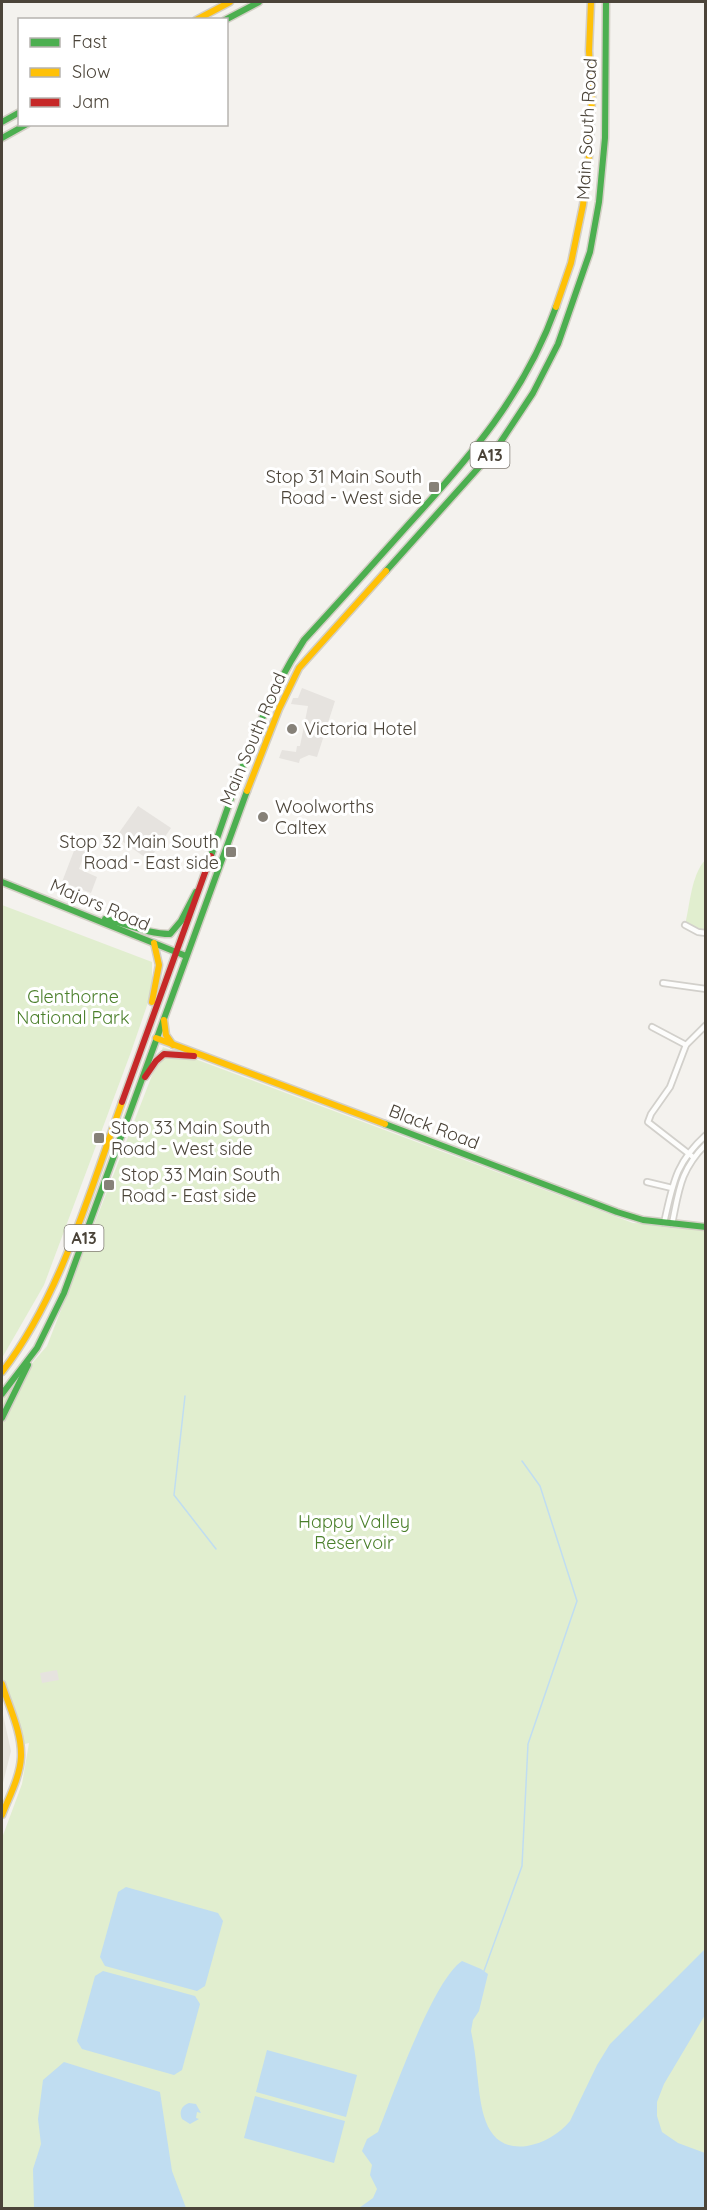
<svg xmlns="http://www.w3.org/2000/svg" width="707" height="2210" font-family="Quicksand,sans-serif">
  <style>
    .residential { fill: #e7e4dc }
    .green { fill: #e1eecf }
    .parking { fill: #e6e3df }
    .water { fill: #c0ddf1 }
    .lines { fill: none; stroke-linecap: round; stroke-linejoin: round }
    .stream { stroke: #c0ddf1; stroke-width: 1.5 }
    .street-casing { stroke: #d2d0cb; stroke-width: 8 }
    .fast-casing { stroke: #d3cfc5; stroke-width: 9 }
    .slow-casing { stroke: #d3cfc5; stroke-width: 9 }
    .jam-casing { stroke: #d3cfc5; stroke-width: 9 }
    .street { stroke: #fdfdfc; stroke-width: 4.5 }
    .fast { stroke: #4caf50; stroke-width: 6 }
    .slow { stroke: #ffc107; stroke-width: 6 }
    .jam { stroke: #c62828; stroke-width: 6 }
    .poi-dot { fill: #868178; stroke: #fff; stroke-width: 2 }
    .labels { text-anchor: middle; stroke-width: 6; stroke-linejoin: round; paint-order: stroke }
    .shield { fill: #fff; stroke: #817c74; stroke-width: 1.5 }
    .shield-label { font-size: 16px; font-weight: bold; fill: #4b4439 }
    .street-label { font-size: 18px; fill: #4b4439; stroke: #fff }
    .poi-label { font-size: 18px; fill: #4b4439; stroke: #fff; text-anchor: start }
    .park-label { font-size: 18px; fill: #4a7f2a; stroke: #fff }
  </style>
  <rect width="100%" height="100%" fill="#f4f2ee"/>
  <!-- residential -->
  <polygon class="residential" points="2,1710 11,1751 2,1787"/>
  <!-- green -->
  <g class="green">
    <path d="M705 860V933L685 925C690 905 691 876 705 860Z"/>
    <polygon points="2,905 152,962 152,991 131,1052 44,1285 2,1358"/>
    <polygon points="163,1047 633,1223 705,1226 705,2208 2,2208 2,1838 22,1784 29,1743 25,1744 2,1679 2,1398 47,1346"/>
  </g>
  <!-- parking -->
  <g class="parking">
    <polygon points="302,688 335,701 317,757 309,755 300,759 299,763 279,758 282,750 296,752 297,746 300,746 308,706 291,704 293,698 298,698"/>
    <polygon points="138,806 171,828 149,860 116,837"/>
    <polygon points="77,843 87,847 79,869 97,877 91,893 62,882"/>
    <polygon points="57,1670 59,1680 42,1683 40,1673"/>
  </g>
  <!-- water -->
  <g class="water">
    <polygon points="126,1887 218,1913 223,1921 205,1986 197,1991 105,1966 100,1957 118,1892"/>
    <path d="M705 1949V2015L664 2084 657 2102V2116L662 2132 678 2143 705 2153V2208H359L373 2198 377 2189 370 2175 372 2165 362 2151 367 2139 378 2132C393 2095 433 1980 462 1961L481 1969 488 1974 479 2011 473 2020 471 2031C474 2045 476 2059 477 2073 481 2104 482 2152 527 2146 544 2143 559 2134 570 2121L597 2065 610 2044Z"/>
    <polygon points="103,1971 195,1996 200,2004 182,2070 174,2075 82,2049 77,2041 95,1976"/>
    <polygon points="267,2050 357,2075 346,2117 256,2092"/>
    <polygon points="64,2062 160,2092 172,2171 186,2208 34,2208 33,2169 41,2144 38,2119 43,2080"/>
    <polygon points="255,2096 345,2121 334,2163 244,2138"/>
    <path d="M189 2103 196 2104 201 2113 197 2112 196 2118 199 2119 190 2124 182 2119C179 2112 181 2106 189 2103Z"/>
  </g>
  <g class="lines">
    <!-- stream -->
    <g class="stream">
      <polyline points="185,1396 174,1495 216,1549"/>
      <polyline points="484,1971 522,1866 528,1744 577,1601 540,1486 522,1461"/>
    </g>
    <!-- street casing -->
    <g class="street-casing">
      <g id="street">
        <polyline points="685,925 698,932 706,933"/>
        <polyline points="663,983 706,989"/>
        <polyline points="652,1027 686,1045"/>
        <polyline points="693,1157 648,1122 651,1114 670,1087 686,1045 706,1025"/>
        <polyline points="647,1182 672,1188"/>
        <path d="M664 1223C673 1184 675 1163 706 1135"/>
        <path d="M672 1224C679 1190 680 1170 706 1144"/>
      </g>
    </g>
    <!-- fast casing -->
    <g class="fast-casing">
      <g id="fast">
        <polyline points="225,20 259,2"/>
        <polyline points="2,122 20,112"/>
        <polyline points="2,138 27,124"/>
        <polyline points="386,571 498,446 533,393 558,344 590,252 599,202 605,138 606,2"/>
        <path d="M211 856C237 781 260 707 304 640 339 602 374 563 408 525 470 457 525 394 556 307"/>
        <polyline points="2,882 186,956"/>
        <path d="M105 919C127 924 148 934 170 934L181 921 196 892"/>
        <polyline points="385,1124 617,1212 643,1220 706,1227"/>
        <polyline points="2,1394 37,1348 64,1293 247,791"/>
        <polyline points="2,1418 28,1365"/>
      </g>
    </g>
    <!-- slow casing -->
    <g class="slow-casing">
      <g id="slow">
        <polyline points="196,20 230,2"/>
        <polyline points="556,307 571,263 583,205 589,156 592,98 589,51 591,2"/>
        <polyline points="247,791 279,709 299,668 386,571"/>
        <polyline points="152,1002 159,965 154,943"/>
        <polyline points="164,1020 166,1035 173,1045"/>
        <polyline points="156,1038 385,1124"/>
        <path d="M2 1372C60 1297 90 1191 122 1102"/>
        <path d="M2 1684C9 1707 22 1732 21 1757 20 1777 9 1797 2 1815"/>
      </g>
    </g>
    <!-- jam casing -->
    <g class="jam-casing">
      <g id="jam">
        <polyline points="145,1077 156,1061 164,1054 194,1056"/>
        <polyline points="122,1102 211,856"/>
      </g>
    </g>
    <!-- street -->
    <use href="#street" class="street"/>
    <!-- fast -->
    <use href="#fast" class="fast"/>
    <!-- slow -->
    <use href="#slow" class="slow"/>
    <!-- jam -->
    <use href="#jam" class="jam"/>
  </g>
  <!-- markers -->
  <g class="poi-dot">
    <rect x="428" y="481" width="12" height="12" rx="3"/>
    <circle cx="292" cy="729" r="6"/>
    <circle cx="263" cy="817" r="6"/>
    <rect x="225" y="846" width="12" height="12" rx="3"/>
    <rect x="93" y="1132" width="12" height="12" rx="3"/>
    <rect x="103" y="1179" width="12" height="12" rx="3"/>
  </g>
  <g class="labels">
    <!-- shield labels -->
    <g class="shield">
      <rect x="470.5" y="442" width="39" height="26" rx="4.5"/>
      <rect x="64.5" y="1225" width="39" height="26" rx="4.5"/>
    </g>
    <g class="shield-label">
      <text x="490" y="461">A13</text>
      <text x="84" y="1244">A13</text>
    </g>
    <!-- street labels -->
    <g class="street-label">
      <text transform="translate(587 129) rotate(-87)" y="6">Main South Road</text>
      <text transform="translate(253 739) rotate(-67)" y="6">Main South Road</text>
      <text transform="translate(100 905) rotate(23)" y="6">Majors Road</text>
      <text transform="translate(434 1127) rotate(21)" y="6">Black Road</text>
    </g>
    <!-- poi labels -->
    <g class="poi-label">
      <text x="422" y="483" text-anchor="end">Stop 31 Main South<tspan x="422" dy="21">Road - West side</tspan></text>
      <text x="304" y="735">Victoria Hotel</text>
      <text x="275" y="813">Woolworths<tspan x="275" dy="21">Caltex</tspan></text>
      <text x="219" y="848" text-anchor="end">Stop 32 Main South<tspan x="219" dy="21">Road - East side</tspan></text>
      <text x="111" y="1134">Stop 33 Main South<tspan x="111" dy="21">Road - West side</tspan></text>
      <text x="121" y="1181">Stop 33 Main South<tspan x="121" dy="21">Road - East side</tspan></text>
    </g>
    <!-- park labels -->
    <g class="park-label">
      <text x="73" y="1003">Glenthorne<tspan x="73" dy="21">National Park</tspan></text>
      <text x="354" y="1528">Happy Valley<tspan x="354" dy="21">Reservoir</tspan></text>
    </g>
  </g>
  <!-- border -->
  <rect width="707" height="2210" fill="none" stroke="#4b4439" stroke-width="6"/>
  <!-- legend -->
  <rect x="18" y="18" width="210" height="108" fill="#ffffff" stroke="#b7b4b0" stroke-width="1.5"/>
  <rect x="30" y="38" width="30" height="9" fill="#4caf50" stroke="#b7b4b0" stroke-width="1.5"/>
  <text x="72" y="48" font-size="18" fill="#4b4439">Fast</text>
  <rect x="30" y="68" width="30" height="9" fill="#ffc107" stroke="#b7b4b0" stroke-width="1.5"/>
  <text x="72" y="78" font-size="18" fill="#4b4439">Slow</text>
  <rect x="30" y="98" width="30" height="9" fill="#c62828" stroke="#b7b4b0" stroke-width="1.5"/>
  <text x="72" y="108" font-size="18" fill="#4b4439">Jam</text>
</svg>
